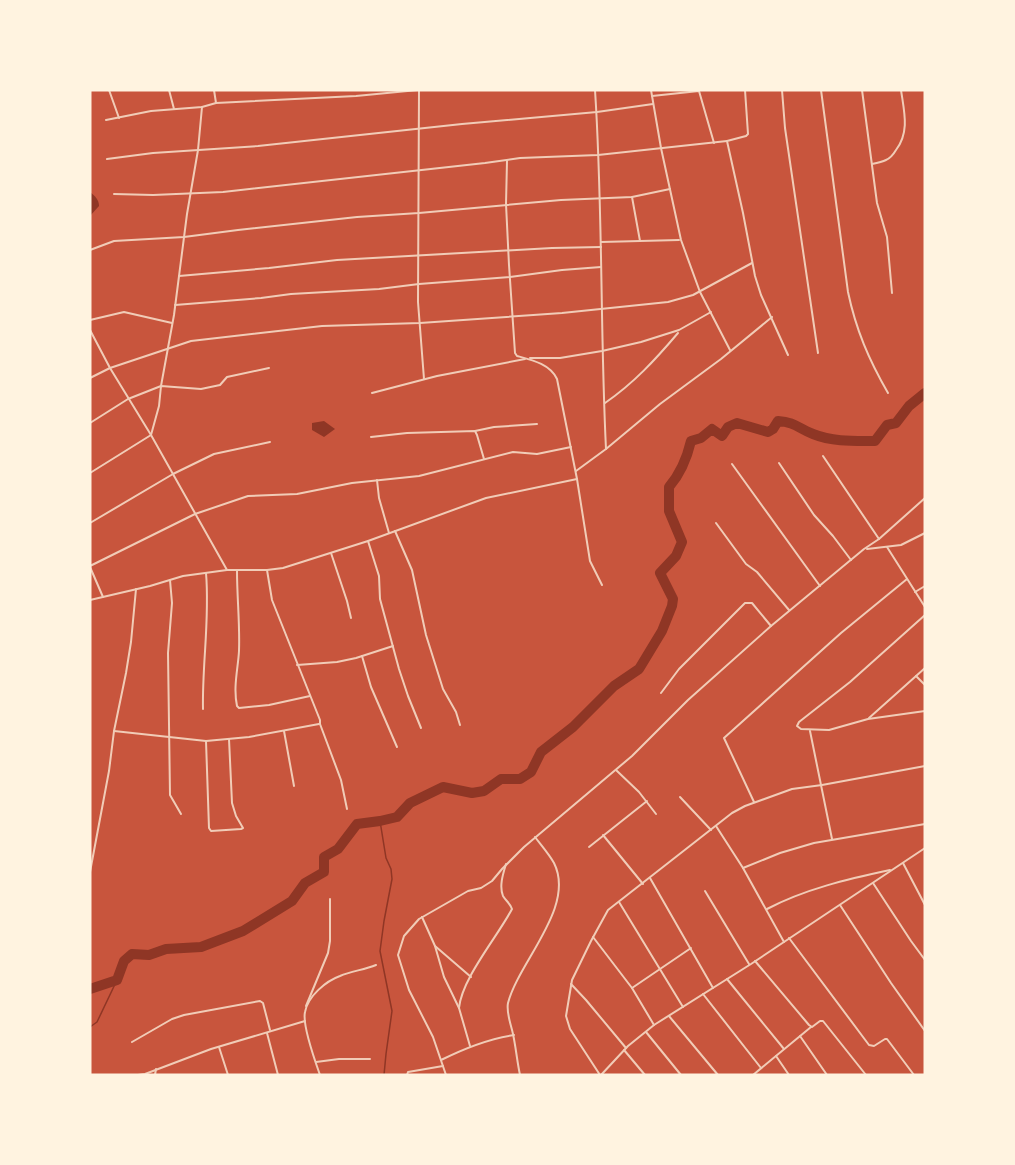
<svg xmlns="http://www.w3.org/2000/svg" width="1015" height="1165" font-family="'Roboto Serif',serif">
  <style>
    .water { fill: #8f3625 }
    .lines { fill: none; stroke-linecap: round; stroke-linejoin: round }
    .stream { stroke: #8f3625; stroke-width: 1.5 }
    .river { stroke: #8f3625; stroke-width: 10 }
    .minor { stroke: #f1ccb7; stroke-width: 2 }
  </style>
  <rect width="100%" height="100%" fill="#c8553d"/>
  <!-- water -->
  <g class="water">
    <path d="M90 192C95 196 99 200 99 206L90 216Z"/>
    <polygon points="324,421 335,429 324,437 312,430 312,423"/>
  </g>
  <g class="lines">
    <!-- stream -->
    <g class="stream">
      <polyline points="380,821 386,858 391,869 392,879 384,921 380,951 392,1011 386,1054 384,1075"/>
      <polyline points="90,1027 97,1022 117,980"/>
    </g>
    <!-- river -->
    <path class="river" d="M90 989 117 980 124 961 132 954 149 955 166 949 201 947 243 931 292 901 305 883 324 872V857L338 849 357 824 380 821 397 817 410 803 443 787 472 793 484 791 501 779H520L531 772 541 752 573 727 614 686 639 669 662 631 672 606 673 599 660 573 676 556 682 542 669 511V487C681 473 687 458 691 441L701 438 712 429 722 436 728 427 737 423 768 432 773 429 778 421C795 422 798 428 813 434 833 442 854 441 875 441L887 425 896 423 909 406 925 393"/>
    <!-- minor -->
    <g class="minor">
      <polyline points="109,90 119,118"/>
      <polyline points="169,90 174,109"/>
      <polyline points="214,90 216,103"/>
      <polyline points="419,90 418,302 424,379"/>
      <path d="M595 90C603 210 600 329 606 449"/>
      <polyline points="651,90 661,148 681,240 700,292 730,350"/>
      <polyline points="745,90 748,134 746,136 727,141 743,213 755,276 761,295 788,355"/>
      <polyline points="782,90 785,128 818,353"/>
      <path d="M821 90 848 292C856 330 869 360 888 393"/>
      <polyline points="862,90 877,203 887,237 892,293"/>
      <polyline points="652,96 699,91 714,143"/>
      <polyline points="106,120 151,111 202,107 216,103 356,96 418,90"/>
      <polyline points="107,159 153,153 258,146 462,124 597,112 653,104"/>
      <path d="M507 161 506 204 509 265 515 353 517 356C532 360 550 364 557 379L577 479 590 561 602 585"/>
      <path d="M872 164C877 163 882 162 886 160 891 158 893 155 896 150 910 132 904 111 901 90"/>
      <polyline points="114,194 153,195 223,192 485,163 520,158 598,155 727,141"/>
      <polyline points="632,197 640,241"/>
      <polyline points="601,242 679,240"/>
      <polyline points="90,250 114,241 184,237 238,230 357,217 419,213 561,200 632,197 670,189"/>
      <polyline points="179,276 269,268 337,260 552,248 601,247"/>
      <polyline points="175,305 261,298 291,294 379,289 419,284 510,277 562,270 601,267"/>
      <polyline points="90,320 124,312 172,323"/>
      <polyline points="90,330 110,368 151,435 227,570"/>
      <polyline points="530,358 560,358 602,351 641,342 679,330 711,312"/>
      <polyline points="90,378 110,368 191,341 322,326 420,323 562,313 668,302 693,295 752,263"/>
      <polyline points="372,393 437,376 525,359"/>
      <path d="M605 403C634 383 655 360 678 333"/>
      <polyline points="90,423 128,399 161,386 201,389 220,385 227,377 269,368"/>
      <polyline points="475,431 494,427 537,424"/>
      <polyline points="371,437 407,433 475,431 477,435 484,459"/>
      <polyline points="823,456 879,539"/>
      <polyline points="779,463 814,515 833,536 851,560"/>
      <polyline points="732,464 820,586"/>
      <polyline points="576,471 606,449 660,404 721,359 772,317"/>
      <polyline points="90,473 151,435 159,406 161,386 174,315 187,214 198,150 202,107"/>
      <polyline points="377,480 379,498 389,533"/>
      <polyline points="90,523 173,474 214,454 270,442"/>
      <polyline points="716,523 746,564 757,572 789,610"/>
      <polyline points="395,531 412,570 426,635 443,689 456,712 460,725"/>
      <polyline points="368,541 379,576 380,599 399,669 408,696 421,728"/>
      <polyline points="887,547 925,607"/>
      <polyline points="867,549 901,545 925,533"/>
      <polyline points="331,553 347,601 351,618"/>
      <polyline points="90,566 195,514 248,496 297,494 352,483 419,476 513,452 537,454 571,447"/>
      <polyline points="90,567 103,597"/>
      <polyline points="267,570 272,600 320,720 320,724 341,780 347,809"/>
      <path d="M237 571C237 598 240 624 239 651 238 669 233 687 237 706L239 708 269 705 310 696"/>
      <polyline points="170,580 172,603 168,653 170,795 181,814"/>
      <polyline points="915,592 925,586"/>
      <polyline points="90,600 150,586 183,576 227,570 267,570 283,568 368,541 486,498 577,479"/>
      <polyline points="925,615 850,682 799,722 797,726 801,729 829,730 868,719 925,711"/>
      <polyline points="362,656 371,687 397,747"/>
      <polyline points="297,665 337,662 356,658 393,646"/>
      <polyline points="916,676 925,685"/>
      <polyline points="661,693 679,669 745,603 752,603 771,626"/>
      <path d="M203 709C202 664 210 619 206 573"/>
      <polyline points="869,718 925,668"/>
      <polyline points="114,731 206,741 249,737 319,724"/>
      <polyline points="284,731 294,786"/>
      <polyline points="810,731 832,839"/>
      <polyline points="206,741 209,828 211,831 241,829 243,828 236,816 232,803 229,739"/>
      <polyline points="616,770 639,792 656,814"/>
      <polyline points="680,797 711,830"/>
      <polyline points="754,802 724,738 841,633 907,579"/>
      <polyline points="716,826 743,868 784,942"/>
      <polyline points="603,835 643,884"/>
      <polyline points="589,847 647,801"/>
      <polyline points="903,863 925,905"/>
      <polyline points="743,868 780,853 814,843 925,824"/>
      <polyline points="90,872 109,771 114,731 126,673 131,642 136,589"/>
      <polyline points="650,878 713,988"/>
      <polyline points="873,883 911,941 925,960"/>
      <polyline points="705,891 749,964"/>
      <polyline points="619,902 683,1007"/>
      <polyline points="840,905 891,983 925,1031"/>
      <path d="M767 909C805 889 848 879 890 870"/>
      <polyline points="422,917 435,946 444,977 459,1008 470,1046"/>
      <polyline points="593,937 632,988 654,1025"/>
      <polyline points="789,938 869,1045 874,1046 885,1039 887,1039 914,1075"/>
      <polyline points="435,946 471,977"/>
      <polyline points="755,961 809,1025 812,1027 820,1021 823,1021 866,1075"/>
      <polyline points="727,979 784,1049"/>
      <polyline points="571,984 586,1000 626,1048"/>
      <polyline points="632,988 691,948"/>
      <polyline points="703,994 761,1068"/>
      <polyline points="306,1006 328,953 330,941 330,899"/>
      <path d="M459 1008C462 978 498 936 512 909 510 903 506 901 503 896 499 886 503 874 506 864"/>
      <polyline points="669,1016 718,1075"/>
      <polyline points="646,1032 681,1075"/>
      <polyline points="267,1033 278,1075"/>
      <polyline points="800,1036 827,1075"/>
      <polyline points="132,1042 172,1019 184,1015 260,1001 263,1003 270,1030"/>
      <polyline points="219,1047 228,1075"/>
      <polyline points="624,1050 645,1075"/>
      <polyline points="776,1056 789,1075"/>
      <path d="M441 1060C465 1048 487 1039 514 1035"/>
      <polyline points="316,1062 339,1059 370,1059"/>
      <polyline points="138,1075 145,1074 211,1049 305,1021"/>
      <polyline points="155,1075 156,1069"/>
      <path d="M320 1075C315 1061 302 1025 305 1012 308 996 326 981 340 976 351 971 364 970 376 965"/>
      <polyline points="407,1075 408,1072 443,1066"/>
      <polyline points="446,1075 433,1037 409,990 398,955 404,936 419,919 468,891 481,888 492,881 502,869 524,847 632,756 688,700 771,626 864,549 879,539 925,498"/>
      <path d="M520 1075C517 1061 516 1048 513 1034 511 1024 506 1013 508 1003 519 961 576 907 554 863 549 854 541 845 535 837"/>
      <polyline points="600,1075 570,1029 566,1016 572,980 591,941 608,910 732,813 745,806 792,789 822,785 925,766"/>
      <polyline points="601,1075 628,1046 654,1025 751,964 925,848"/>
      <polyline points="753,1075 811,1027"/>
    </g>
  </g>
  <!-- border -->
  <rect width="1015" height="1165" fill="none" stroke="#fff3e0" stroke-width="183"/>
</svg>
